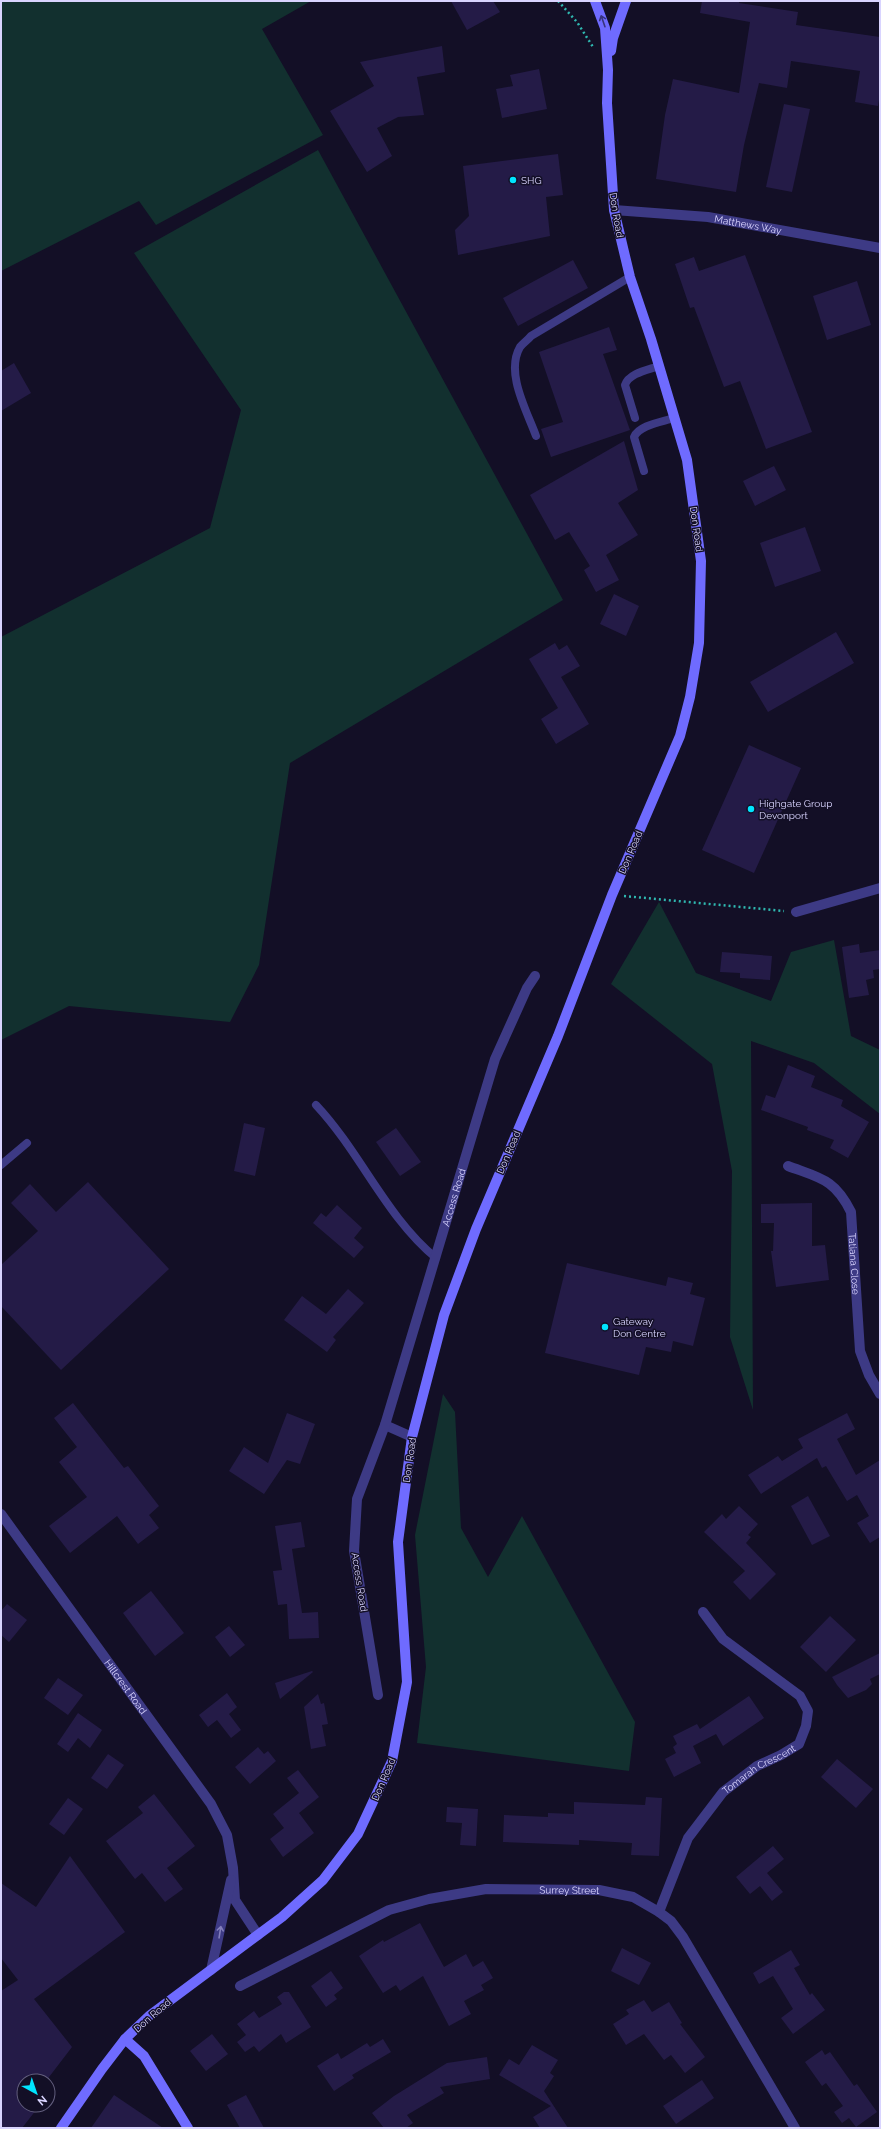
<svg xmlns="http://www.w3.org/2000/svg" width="881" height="2129" font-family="Raleway,sans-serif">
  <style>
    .green { fill: #12302f }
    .building { fill: #241b47 }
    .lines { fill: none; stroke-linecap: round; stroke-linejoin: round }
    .path { stroke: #2fb8b0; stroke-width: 2.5; stroke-dasharray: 2 3; stroke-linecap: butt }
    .lane { stroke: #3d3a85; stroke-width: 8 }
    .street { stroke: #3d3a85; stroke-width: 10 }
    .secondary { stroke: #6f6bff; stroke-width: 10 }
    .oneway { stroke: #38347d }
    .oneway2 { stroke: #837fbc }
    .poi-dot { fill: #00e5ff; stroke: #130f26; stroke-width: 1.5 }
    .labels { text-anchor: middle; stroke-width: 3; stroke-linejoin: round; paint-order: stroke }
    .poi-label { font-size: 10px; fill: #d9d4ff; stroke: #130f26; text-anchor: start }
    .street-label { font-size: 10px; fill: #d9d4ff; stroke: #130f26 }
  </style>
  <rect width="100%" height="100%" fill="#130f26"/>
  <!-- green -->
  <g class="green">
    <polygon points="1,1 311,1 262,29 323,135 156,225 139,201 1,271"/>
    <polygon points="318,150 563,600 290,763 259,965 230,1022 69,1006 1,1040 1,637 210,528 241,410 134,253"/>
    <polygon points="659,902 696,973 771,1001 791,952 834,940 851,1036 880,1050 880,1114 814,1063 751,1041 753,1410 730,1337 732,1171 712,1064 611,984"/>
    <polygon points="443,1394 455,1412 461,1528 488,1577 522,1516 635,1722 629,1771 417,1743 426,1667 415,1535"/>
  </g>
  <!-- building -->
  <g class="building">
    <polygon points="451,1 493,1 500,12 467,30"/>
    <polygon points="702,1 739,1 739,3 798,12 796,25 880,37 880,94 878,106 855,102 860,71 791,61 787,88 759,83 744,145 736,192 656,179 665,115 673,79 739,93 750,22 700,13"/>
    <polygon points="442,46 445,72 417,77 424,115 398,117 377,128 392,156 367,172 330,111 374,86 360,62"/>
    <polygon points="539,69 547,109 502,118 496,89 513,86 510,75"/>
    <polygon points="784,104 810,109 792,192 766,187"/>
    <polygon points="558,154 563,195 546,197 550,236 458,255 455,230 469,216 463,166"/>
    <polygon points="745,255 812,432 766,449 740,381 724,387 694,307 690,308 675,264 694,257 699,271"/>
    <polygon points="573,260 588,288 518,326 503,298"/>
    <polygon points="857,281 871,325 827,340 813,296"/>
    <polygon points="609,327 617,350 603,354 630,430 551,457 541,429 563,422 539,352"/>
    <polygon points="14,363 31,393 1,411 1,371"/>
    <polygon points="624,441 638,490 618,503 638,535 606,555 619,580 596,592 584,570 590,566 569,532 555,540 530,495"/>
    <polygon points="774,466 786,490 755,506 743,481"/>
    <polygon points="805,527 821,571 775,587 760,543"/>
    <polygon points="614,594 639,606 626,636 600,624"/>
    <polygon points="836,632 854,663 768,712 750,682"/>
    <polygon points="555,643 559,650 567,645 580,666 561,677 589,724 556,744 541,719 558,708 529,659"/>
    <polygon points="749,745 801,768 754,873 702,850"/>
    <polygon points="859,944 860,953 880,950 880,969 873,970 874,978 866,980 869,995 849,998 842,947"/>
    <polygon points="722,952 772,956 770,980 740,978 740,973 720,972"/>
    <polygon points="788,1065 815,1076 811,1087 843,1100 841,1106 869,1122 848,1158 830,1148 834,1140 807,1130 808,1127 761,1110 766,1095 775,1098"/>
    <polygon points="244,1123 265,1128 255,1176 234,1171"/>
    <polygon points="396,1128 421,1162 400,1176 376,1142"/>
    <polygon points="88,1182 169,1269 61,1370 1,1306 1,1265 38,1231 11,1203 30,1184 56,1212"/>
    <polygon points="812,1203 812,1246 825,1245 829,1280 776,1287 771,1251 773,1251 774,1223 761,1223 761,1204"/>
    <polygon points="337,1205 362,1228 354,1238 364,1247 354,1258 313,1223 321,1213 326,1217"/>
    <polygon points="567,1263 666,1286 668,1277 693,1283 690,1294 705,1298 693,1346 673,1341 671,1352 646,1347 639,1375 545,1353"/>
    <polygon points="348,1289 364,1303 333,1337 336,1340 327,1352 284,1320 302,1296 326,1314"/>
    <polygon points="73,1403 124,1468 128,1466 159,1506 149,1515 159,1528 138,1544 117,1516 70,1553 49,1526 87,1497 59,1462 77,1447 54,1418"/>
    <polygon points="287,1413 315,1424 300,1464 287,1460 264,1494 229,1471 244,1447 268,1463"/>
    <polygon points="847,1413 855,1429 837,1439 856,1475 880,1460 880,1537 870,1543 857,1523 869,1516 857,1495 847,1501 826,1466 822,1468 817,1458 761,1494 748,1475 778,1456 782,1461 803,1448 798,1439"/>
    <polygon points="808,1496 830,1536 812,1545 791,1506"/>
    <polygon points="739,1506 758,1524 748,1535 751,1537 746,1543 776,1574 750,1600 733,1582 745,1571 704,1532 722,1514 726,1519"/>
    <polygon points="301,1522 305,1547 292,1549 302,1613 318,1612 319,1638 289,1639 287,1604 278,1605 273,1571 282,1570 275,1526"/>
    <polygon points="151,1591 184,1633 155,1656 123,1613"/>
    <polygon points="7,1604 27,1620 9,1642 1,1635 1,1611"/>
    <polygon points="830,1616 856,1640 826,1672 800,1647"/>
    <polygon points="229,1626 245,1645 230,1657 215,1637"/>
    <polygon points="880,1653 880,1674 870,1679 872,1684 866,1690 848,1698 837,1685 832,1677"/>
    <polygon points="312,1671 313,1672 280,1699 275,1683"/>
    <polygon points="58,1678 83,1695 68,1715 44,1698"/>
    <polygon points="227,1693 237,1707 229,1714 241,1730 231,1738 217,1720 208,1727 199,1715"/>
    <polygon points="318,1694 321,1704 324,1703 328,1724 322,1725 326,1746 311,1749 304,1707"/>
    <polygon points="749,1696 764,1718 723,1746 716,1734 693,1746 701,1763 674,1777 665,1759 676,1753 673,1747 677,1744 673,1736 697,1724 700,1729"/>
    <polygon points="78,1713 102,1730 90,1748 78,1738 68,1752 57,1744"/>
    <polygon points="258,1747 264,1754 268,1751 276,1761 250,1784 235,1767"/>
    <polygon points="108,1754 124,1765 107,1789 91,1778"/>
    <polygon points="837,1759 873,1789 856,1808 821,1777"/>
    <polygon points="298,1770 319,1797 299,1813 314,1833 283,1857 270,1839 284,1828 273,1814 299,1793 287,1778"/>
    <polygon points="154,1794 195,1846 167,1868 183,1889 165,1902 142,1873 135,1879 106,1841 143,1813 138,1807"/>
    <polygon points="646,1797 662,1798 659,1856 631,1855 632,1843 579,1840 579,1845 503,1842 504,1815 548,1817 548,1813 574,1814 574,1802 645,1805"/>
    <polygon points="68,1798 83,1809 64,1835 49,1824"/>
    <polygon points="447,1807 478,1809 476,1846 460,1845 462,1823 446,1822"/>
    <polygon points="773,1846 784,1859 767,1873 783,1892 772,1901 760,1886 750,1894 736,1877"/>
    <polygon points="70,1856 125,1932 34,1999 72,2047 46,2081 24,2081 24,2105 40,2105 22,2128 1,2128 1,1991 18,1980 1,1958 1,1883 36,1907"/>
    <polygon points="420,1923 444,1967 466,1954 473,1967 483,1961 493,1978 481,1985 484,1990 464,2001 471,2014 449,2026 423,1976 400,1991 396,1985 383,1993 359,1956 383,1940 384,1942"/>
    <polygon points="622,1948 651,1963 639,1985 611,1971"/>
    <polygon points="791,1950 800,1965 794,1968 810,1995 812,1993 825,2010 793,2034 781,2018 793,2009 773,1976 759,1984 753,1973"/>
    <polygon points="331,1971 343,1988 334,1995 337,1999 326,2007 311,1986"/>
    <polygon points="284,1992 289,1992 311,2027 286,2043 281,2034 259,2052 254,2046 245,2052 237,2042 246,2035 237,2024 254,2011 259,2018 282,2004 277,1997"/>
    <polygon points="644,2000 652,2012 669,2002 682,2023 680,2024 705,2057 685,2073 671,2055 664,2060 644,2034 626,2045 613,2024 629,2014 626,2010"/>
    <polygon points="212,2034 228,2054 206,2071 190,2051"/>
    <polygon points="383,2039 391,2052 352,2075 354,2078 334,2091 317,2066 338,2053 341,2059 367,2043 370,2047"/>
    <polygon points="532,2045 558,2060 550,2073 554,2076 544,2091 568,2128 540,2128 533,2117 551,2106 499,2075 509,2059 519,2065"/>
    <polygon points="822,2050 825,2055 830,2052 854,2086 857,2084 877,2112 856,2127 849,2118 842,2123 834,2112 843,2106 826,2083 822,2086 805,2062"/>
    <polygon points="487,2057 490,2079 440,2087 444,2093 407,2115 413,2123 406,2128 384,2128 372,2113 394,2096 447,2063"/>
    <polygon points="702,2080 714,2098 676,2124 663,2106"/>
    <polygon points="114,2095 163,2128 91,2128"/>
    <polygon points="246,2095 264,2128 240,2128 227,2105"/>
  </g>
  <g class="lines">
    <!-- path -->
    <g class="path">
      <polyline points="558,1 577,22 593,47"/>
      <polyline points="624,896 784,911"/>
    </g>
    <!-- lane -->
    <g class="lane">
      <path d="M635 418 625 385C629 373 648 370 659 366"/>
      <path d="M536 436C527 411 505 373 520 347 523 343 528 340 531 336L630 277"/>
      <path d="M644 471 634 437C639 425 662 422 674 418"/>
      <path d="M316 1105C361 1153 386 1217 436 1258"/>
      <polyline points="1,1165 27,1143"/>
    </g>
    <!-- street -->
    <g class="street">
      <path id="s1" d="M614 210 708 217 880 248"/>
      <polyline points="796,912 880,888"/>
      <path id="s2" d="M788 1166C820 1178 835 1179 851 1212L860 1351 869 1375 880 1394"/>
      <polyline points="385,1425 412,1437"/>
      <path id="s3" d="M1 1514 211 1804 227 1835 233 1868 235 1900 258 1935"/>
      <path id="s4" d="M378 1695 354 1551 357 1499 385 1425 495 1059 527 988 535 976"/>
      <path id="s5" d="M659 1912 688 1838 723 1792 757 1766 781 1755 799 1744 806 1726 808 1711 800 1696 723 1639 703 1612"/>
      <polyline points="211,1970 231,1880"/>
      <path id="s6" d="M240 1986 389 1910 429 1899 486 1889 599 1890 633 1897 659 1912 671 1921 683 1937 795 2128"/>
    </g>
    <!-- secondary -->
    <g class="secondary">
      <polyline points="611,51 613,38 626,1"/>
      <polyline points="125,2039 144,2056 188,2128"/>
      <polyline points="61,2128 102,2069 125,2039 149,2016 282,1917 323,1880 358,1834 392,1761 407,1682 398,1542 412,1437 444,1315 476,1229 558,1036 612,895 680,736 690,697 699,643 701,561 687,460 651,339 630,277 614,210 607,103 608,70 605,28 595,1"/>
    </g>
  </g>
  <!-- one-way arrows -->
  <defs><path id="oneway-shaft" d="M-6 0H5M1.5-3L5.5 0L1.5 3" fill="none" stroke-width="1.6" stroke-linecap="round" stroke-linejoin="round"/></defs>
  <use class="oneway" href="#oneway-shaft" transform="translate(603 21) rotate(-109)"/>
  <use class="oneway2" href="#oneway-shaft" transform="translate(220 1932) rotate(-81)"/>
  <!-- markers -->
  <g class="poi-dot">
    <circle cx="513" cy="180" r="4"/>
    <circle cx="751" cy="809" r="4"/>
    <circle cx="605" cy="1327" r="4"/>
  </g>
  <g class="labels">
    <!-- poi labels -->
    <g class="poi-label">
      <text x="521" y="184">SHG</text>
      <text x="759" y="807">Highgate Group<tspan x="759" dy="12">Devonport</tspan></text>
      <text x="613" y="1325">Gateway<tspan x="613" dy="12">Don Centre</tspan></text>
    </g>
    <!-- street labels -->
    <g class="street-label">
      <text transform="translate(617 215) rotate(81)" y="4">Don Road</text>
      <text dy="4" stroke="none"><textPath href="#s1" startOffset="135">Matthews Way</textPath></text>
      <text transform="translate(697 529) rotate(82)" y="4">Don Road</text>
      <text transform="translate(630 852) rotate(-67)" y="4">Don Road</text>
      <text transform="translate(508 1152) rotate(-67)" y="4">Don Road</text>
      <text dy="4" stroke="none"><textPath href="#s4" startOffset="515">Access Road</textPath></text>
      <text dy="4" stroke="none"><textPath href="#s2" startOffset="133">Tatiana Close</textPath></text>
      <text transform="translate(409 1460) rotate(-82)" y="4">Don Road</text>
      <text transform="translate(360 1582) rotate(81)" y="4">Access Road</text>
      <text dy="4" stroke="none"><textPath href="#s3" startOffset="213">Hillcrest Road</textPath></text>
      <text dy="4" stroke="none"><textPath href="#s5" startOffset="180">Tomarah Crescent</textPath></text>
      <text transform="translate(383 1779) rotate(-67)" y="4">Don Road</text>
      <text dy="4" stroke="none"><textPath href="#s6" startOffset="350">Surrey Street</textPath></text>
      <text transform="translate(152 2015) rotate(-41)" y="4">Don Road</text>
    </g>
  </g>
  <!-- border -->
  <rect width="881" height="2129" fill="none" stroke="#d9d4ff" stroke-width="4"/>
  <!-- north arrow -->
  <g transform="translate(36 2093) rotate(140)"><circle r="19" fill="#130f26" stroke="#625e7d"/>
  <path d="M0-3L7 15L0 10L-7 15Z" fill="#00e5ff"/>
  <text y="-6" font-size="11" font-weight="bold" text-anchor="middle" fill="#d9d4ff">N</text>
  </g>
</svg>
